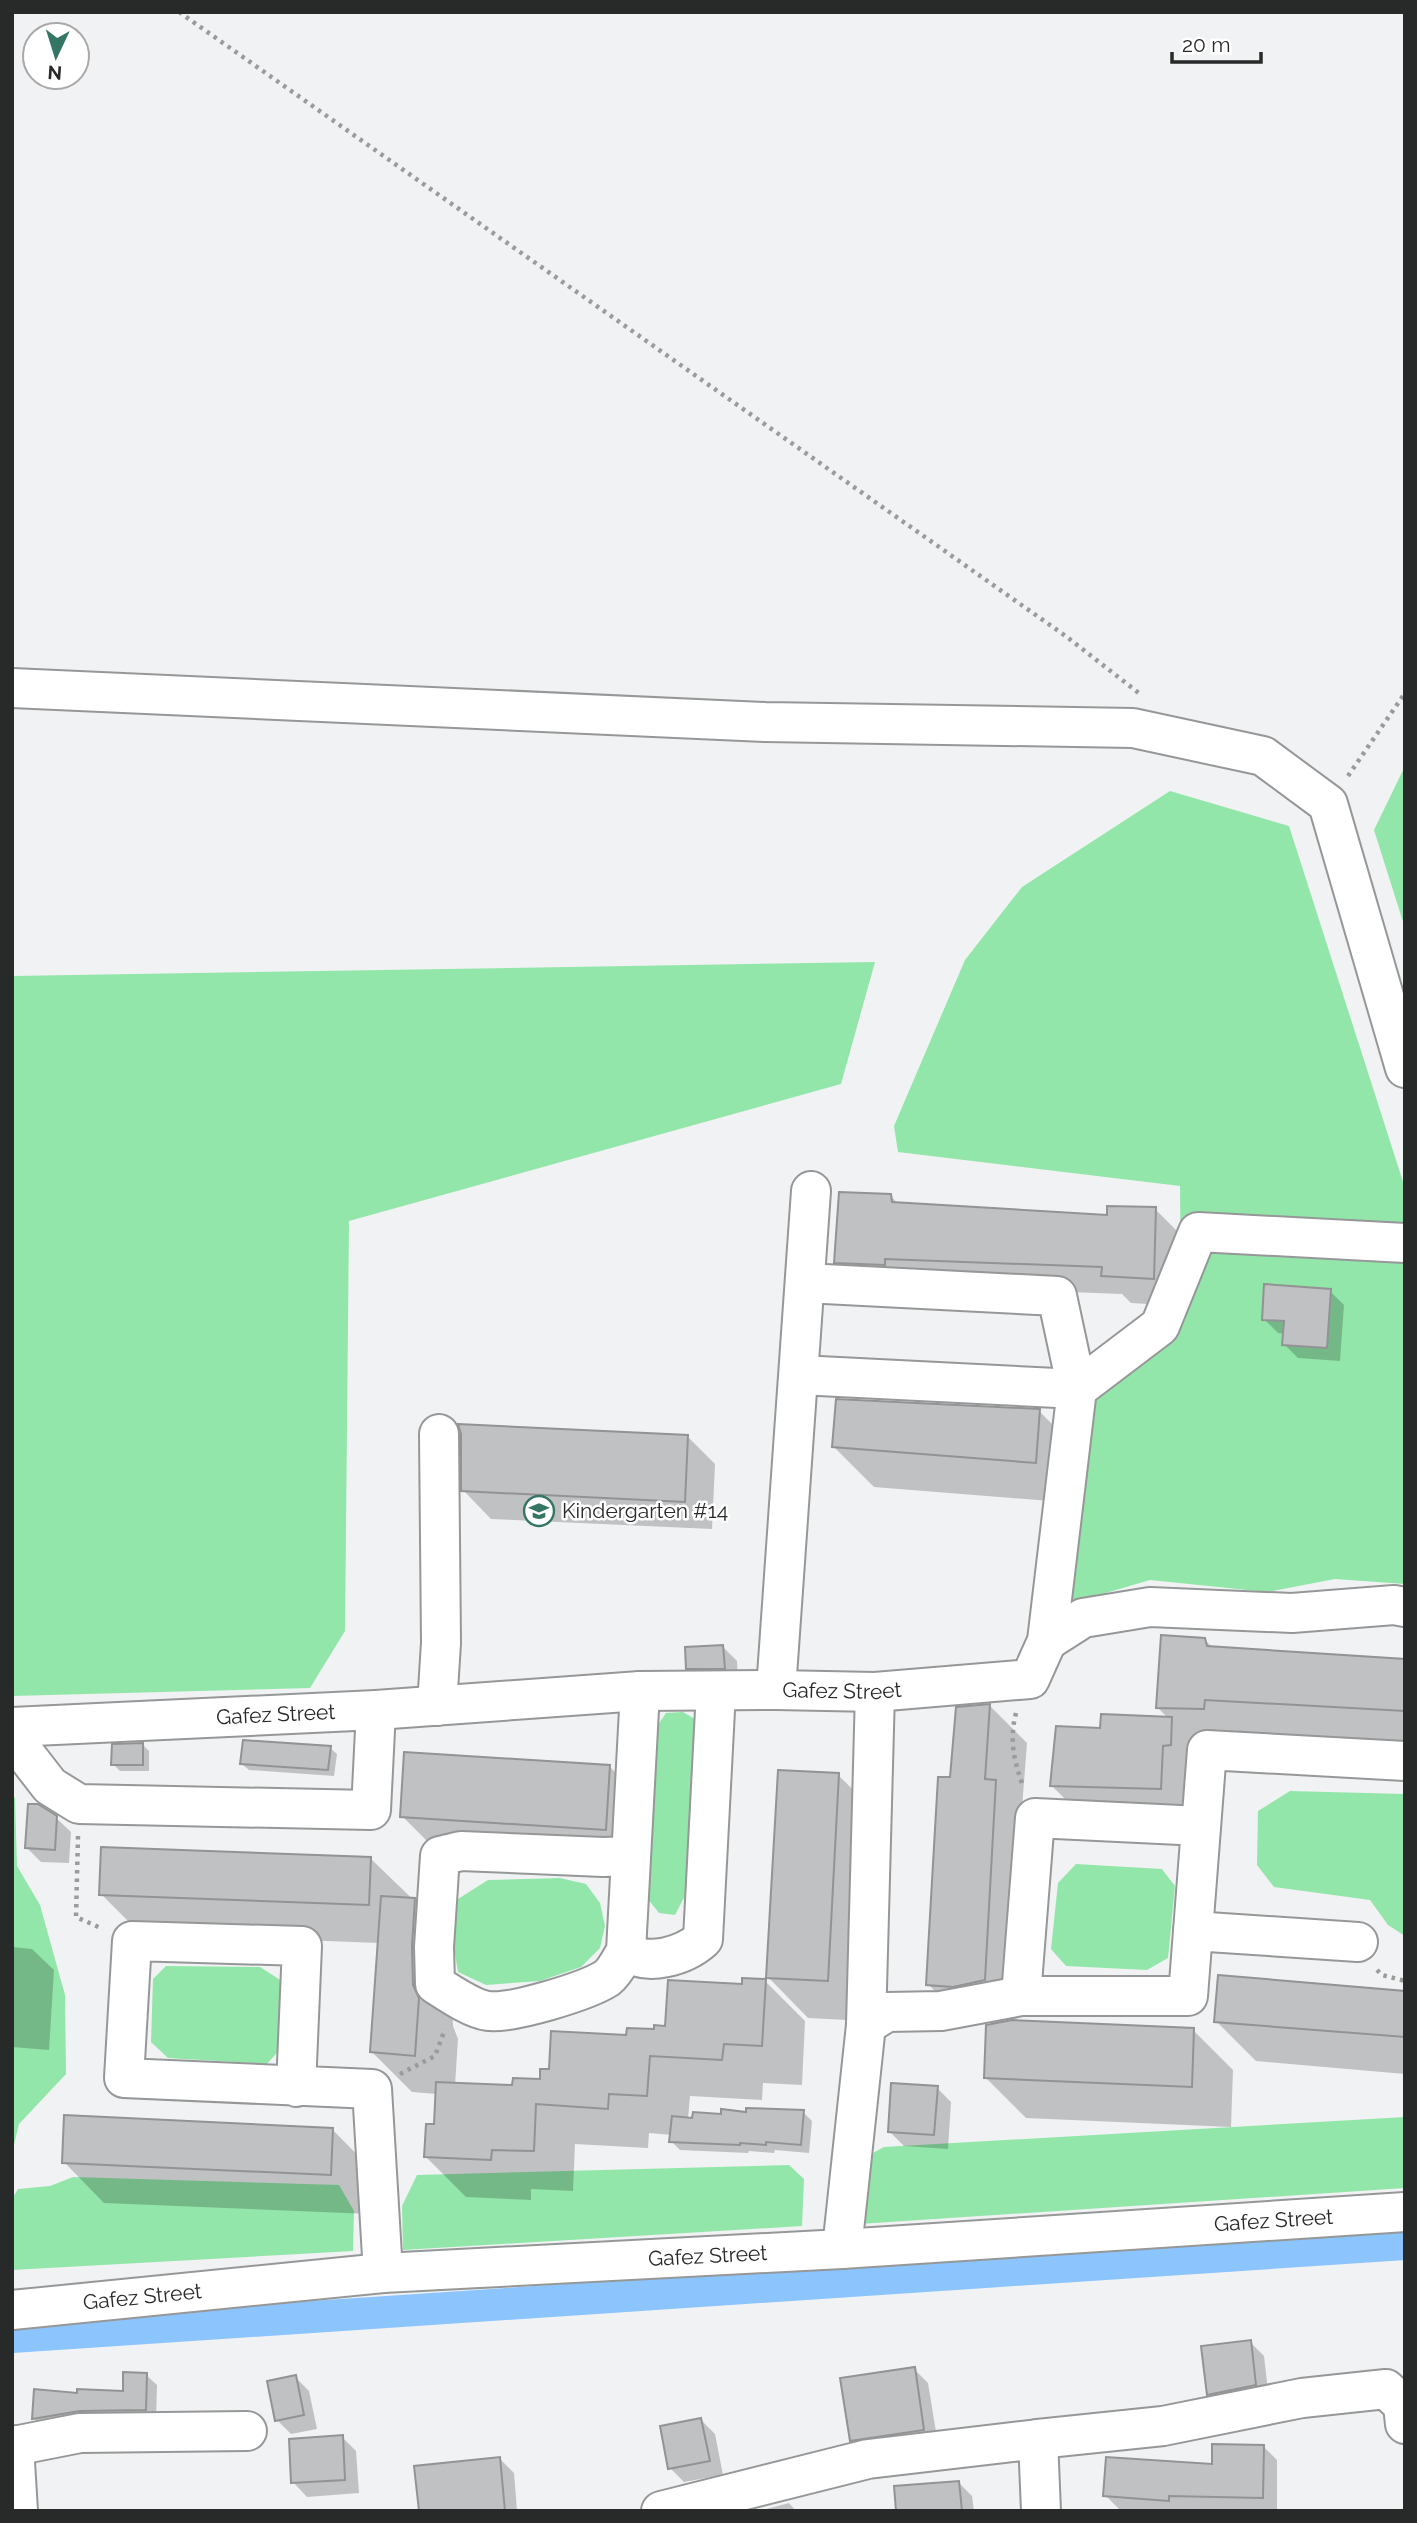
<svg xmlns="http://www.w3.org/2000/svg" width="1417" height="2523" font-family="Raleway,sans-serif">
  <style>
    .green { fill: #93e6aa }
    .shadow { fill: #0003 }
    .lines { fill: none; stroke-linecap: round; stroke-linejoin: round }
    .canal { stroke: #8cc5fd; stroke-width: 32 }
    .building { fill: #c0c1c2; stroke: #929394; stroke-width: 2 }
    .minor-casing { stroke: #969798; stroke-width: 42 }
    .path { stroke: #9a9b9b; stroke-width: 4.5; stroke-dasharray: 3.5 5; stroke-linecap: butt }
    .minor { stroke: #fff; stroke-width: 38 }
    .labels { text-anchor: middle; stroke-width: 5; stroke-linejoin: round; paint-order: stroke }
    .poi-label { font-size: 21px; fill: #282929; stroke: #fff; text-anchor: start }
    .street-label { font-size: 21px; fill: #282929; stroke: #fff }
  </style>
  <rect width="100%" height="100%" fill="#f1f2f3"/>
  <!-- green -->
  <g class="green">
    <polygon points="1405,766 1405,928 1374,830"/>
    <polygon points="1170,791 1289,826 1405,1188 1405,1584 1335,1579 1267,1592 1150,1580 1065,1605 1068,1429 1181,1287 1180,1186 898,1152 894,1126 965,960 1022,887"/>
    <polygon points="875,962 841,1084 349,1221 345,1631 310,1688 12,1696 12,976"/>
    <polygon points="683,1712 695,1719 698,1736 688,1890 675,1915 659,1913 647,1898 654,1731 666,1713"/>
    <polygon points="1290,1791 1405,1794 1405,1936 1388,1925 1370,1900 1274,1887 1257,1865 1258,1811"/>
    <polygon points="12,1795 15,1798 17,1866 40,1905 65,1995 66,2074 19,2124 12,2153"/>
    <polygon points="1076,1864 1162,1869 1175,1886 1168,1958 1147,1970 1066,1966 1051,1949 1058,1883"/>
    <polygon points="560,1878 586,1884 600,1903 605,1926 600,1948 581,1967 540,1981 486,1985 458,1972 451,1930 458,1899 488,1880"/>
    <polygon points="166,1966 260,1967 285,1983 282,2047 267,2064 168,2058 151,2042 153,1979"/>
    <polygon points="1405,2117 1405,2188 844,2225 847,2167 884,2147"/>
    <polygon points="789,2165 804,2179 802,2226 403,2250 402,2206 417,2175"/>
    <polygon points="73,2177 339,2185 354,2211 353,2251 12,2270 12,2199 18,2189 50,2186"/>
  </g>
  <!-- shadow -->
  <g class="shadow">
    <polygon points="891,1196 899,1205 1108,1216 1155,1209 1183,1237 1181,1306 1131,1303 1122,1294 912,1286 864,1290 836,1262"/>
    <polygon points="1330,1291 1344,1305 1340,1361 1298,1358 1284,1344 1285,1334 1278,1333 1264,1319"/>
    <polygon points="1039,1411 1079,1451 1075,1503 874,1487 833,1446"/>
    <polygon points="463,1434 687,1436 715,1464 712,1529 491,1519 463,1490"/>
    <polygon points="1204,1639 1213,1648 1405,1661 1405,1748 1199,1747 1201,1829 1092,1826 1052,1786 1102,1729 1169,1719 1157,1707"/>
    <polygon points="723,1647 737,1661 738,1682 702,1682 688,1668"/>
    <polygon points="990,1706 1027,1743 1022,1808 1033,1819 1022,2017 1008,2021 1193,2030 1233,2070 1231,2127 1026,2118 986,2078 996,2023 965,2022 928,1984 952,1779"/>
    <polygon points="143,1745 149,1751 149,1771 120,1771 113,1764"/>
    <polygon points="330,1748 337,1754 334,1776 249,1770 242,1764"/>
    <polygon points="610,1767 650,1807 646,1869 442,1856 402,1816"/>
    <polygon points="838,1775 879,1815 868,2021 808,2018 768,1977"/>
    <polygon points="56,1818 71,1832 69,1863 41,1862 27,1848"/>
    <polygon points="370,1858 455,1940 452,1987 453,2026 458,2039 455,2085 514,2087 541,2080 551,2071 628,2037 667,2028 743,1986 765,1981 805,2021 802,2085 763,2083 762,2100 690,2096 688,2119 747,2114 803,2112 812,2121 809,2153 775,2150 774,2153 749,2151 748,2153 680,2150 671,2141 672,2135 649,2133 648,2148 575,2144 573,2191 531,2189 531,2200 466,2197 426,2157 436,2126 437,2094 412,2092 372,2052 379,1943 141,1934 101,1894"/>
    <polygon points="12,1947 32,1949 54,1970 49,2050 12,2047"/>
    <polygon points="1405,1992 1405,2074 1256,2061 1216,2021"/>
    <polygon points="937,2088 951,2102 948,2149 904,2146 889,2131"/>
    <polygon points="332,2129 372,2170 370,2214 104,2203 64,2162"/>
    <polygon points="1250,2342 1264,2356 1269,2399 1222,2408 1208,2394"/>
    <polygon points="914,2369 928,2383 938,2444 866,2454 852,2440"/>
    <polygon points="146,2375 157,2385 156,2420 44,2428 33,2418 78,2395 124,2393"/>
    <polygon points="295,2377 309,2391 317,2429 291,2434 277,2420"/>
    <polygon points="701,2420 715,2434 723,2475 684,2482 670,2468"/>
    <polygon points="342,2437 356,2451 359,2493 307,2497 293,2482"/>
    <polygon points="1263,2446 1277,2460 1277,2511 1119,2509 1105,2495 1214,2466"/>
    <polygon points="500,2459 514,2473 517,2511 420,2511"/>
    <polygon points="958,2482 972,2496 974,2511 898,2511"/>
    <polygon points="789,2503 796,2511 759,2511"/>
  </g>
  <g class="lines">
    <!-- canal -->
    <polyline class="canal" points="12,2337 1405,2244"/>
  </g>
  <!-- building -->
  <g class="building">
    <polygon points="839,1192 891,1194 892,1202 1107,1215 1107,1206 1156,1207 1154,1279 1101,1276 1102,1267 885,1259 885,1265 834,1263"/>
    <polygon points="1264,1284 1331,1289 1327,1348 1282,1345 1284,1321 1262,1320"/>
    <polygon points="836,1399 1040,1409 1036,1463 832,1447"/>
    <polygon points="458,1424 688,1435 685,1502 461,1491 461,1434"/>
    <polygon points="1161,1635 1205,1638 1207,1646 1405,1659 1405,1711 1205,1700 1204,1709 1156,1708"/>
    <polygon points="723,1645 725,1669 686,1669 685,1647"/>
    <polygon points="990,1704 985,1779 996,1780 985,1980 953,1987 926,1985 938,1777 950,1777 956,1707"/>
    <polygon points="1101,1714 1172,1717 1171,1745 1163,1746 1161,1789 1050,1786 1056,1726 1100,1728"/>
    <polygon points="243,1740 331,1746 328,1770 240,1764"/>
    <polygon points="143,1743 143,1765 111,1765 112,1744"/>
    <polygon points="404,1752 610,1765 606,1830 400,1817"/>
    <polygon points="778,1770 839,1773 828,1981 766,1978"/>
    <polygon points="28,1804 38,1804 57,1816 55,1850 25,1848"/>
    <polygon points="101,1847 371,1857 369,1905 99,1895"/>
    <polygon points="381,1896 415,1898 412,1946 413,1985 419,1998 415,2056 370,2052"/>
    <polygon points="1218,1975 1405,1991 1405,2037 1214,2022"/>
    <polygon points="742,1978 766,1979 762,2046 724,2044 722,2060 650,2056 647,2096 609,2094 608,2109 536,2104 534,2151 492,2150 491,2160 424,2157 426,2124 434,2124 436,2082 512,2085 513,2078 540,2079 540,2069 549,2069 551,2031 626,2035 627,2028 654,2029 654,2025 665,2026 668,1980 742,1984"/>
    <polygon points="1012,2020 1194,2028 1192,2087 984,2078 986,2025"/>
    <polygon points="891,2083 938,2086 934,2135 888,2132"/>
    <polygon points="746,2108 804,2110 801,2145 766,2142 766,2145 740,2143 740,2145 669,2142 672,2116 692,2118 693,2112 721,2114 721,2109 746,2112"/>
    <polygon points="64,2115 333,2128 331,2175 62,2163"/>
    <polygon points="1251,2340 1256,2385 1207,2395 1201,2346"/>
    <polygon points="915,2367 924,2430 850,2441 840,2378"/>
    <polygon points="123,2372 147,2373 146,2410 80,2411 32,2419 34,2389 77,2393 77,2389 123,2391"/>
    <polygon points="296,2375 304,2415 275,2421 267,2381"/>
    <polygon points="701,2418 710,2461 668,2469 660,2426"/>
    <polygon points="343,2435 345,2480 291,2483 289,2439"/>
    <polygon points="1212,2444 1264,2445 1263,2498 1169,2496 1169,2501 1103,2496 1106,2457 1212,2464"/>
    <polygon points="500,2457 505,2511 419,2511 414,2466"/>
    <polygon points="959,2481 962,2511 896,2511 894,2486"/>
  </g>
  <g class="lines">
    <!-- minor casing -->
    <g class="minor-casing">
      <g id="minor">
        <polyline points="12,688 765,722 1133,728 1263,756 1328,804 1405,1068"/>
        <polyline points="799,1375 1077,1389 1160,1326 1198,1232 1405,1243"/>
        <polyline points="1047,1641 1083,1618 1150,1607 1292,1613 1394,1605 1405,1607"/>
        <polyline points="776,1690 811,1191"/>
        <polyline points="437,1706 441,1643 439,1434"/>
        <path id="s1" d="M12 1727 376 1710 640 1691 776 1690 875 1692 1030 1679 1047 1641 1077 1389 1057 1296 805 1283"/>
        <polyline points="12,1737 50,1786 79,1804 371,1810 376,1710"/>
        <path d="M631 1856 603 1857 461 1851 440 1856 434 1947 435 1984C449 1993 472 2009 488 2011 512 2014 587 1991 607 1978 615 1972 621 1959 626 1951L640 1691"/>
        <polyline points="1193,1931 1358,1942"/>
        <path d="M626 1951C647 1967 684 1956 703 1939L716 1691"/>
        <polyline points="1021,1996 1035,1818 1201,1826"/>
        <polyline points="866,2025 887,2012 941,2011 1021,1996 1188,1996 1207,1750 1405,1761"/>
        <polyline points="296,2087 302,1946 132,1941 124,2078 372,2089 383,2273"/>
        <polyline points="842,2249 866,2025 875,1692"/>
        <path id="s2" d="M12 2310 383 2273 842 2249 1405 2212"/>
        <polyline points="1038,2439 1163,2426 1302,2398 1386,2389 1403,2405 1405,2424"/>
        <polyline points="12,2445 14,2446 18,2511"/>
        <polyline points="14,2446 80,2433 247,2431"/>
        <polyline points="661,2511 868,2459 1038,2439 1041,2511"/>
      </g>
    </g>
    <!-- path -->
    <g class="path">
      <polyline points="179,12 1067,637 1140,694"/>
      <polyline points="1348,776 1405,693"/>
      <path d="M1016 1713C1009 1740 1014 1761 1023 1786"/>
      <polyline points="78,1836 76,1917 103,1929"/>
      <polyline points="1377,1970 1382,1975 1405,1981"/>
      <polyline points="400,2074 435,2056 445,2029"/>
    </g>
    <!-- minor -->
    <use href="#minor" class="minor"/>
  </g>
  <!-- icons -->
  <defs>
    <g id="school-ring" transform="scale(1.575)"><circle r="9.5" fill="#fff" stroke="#347564" stroke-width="1.5"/><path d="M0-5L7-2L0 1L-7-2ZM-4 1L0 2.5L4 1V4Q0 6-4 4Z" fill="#347564"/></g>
  </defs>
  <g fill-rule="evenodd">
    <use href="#school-ring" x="539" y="1511"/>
  </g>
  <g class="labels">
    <!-- poi labels -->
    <g class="poi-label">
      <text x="562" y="1518">Kindergarten #14</text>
    </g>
    <!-- street labels -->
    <g class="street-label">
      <text dy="7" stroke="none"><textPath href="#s1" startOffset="831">Gafez Street</textPath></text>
      <text dy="7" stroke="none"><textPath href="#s1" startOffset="264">Gafez Street</textPath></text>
      <text dy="7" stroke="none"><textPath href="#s2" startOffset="1265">Gafez Street</textPath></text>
      <text dy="7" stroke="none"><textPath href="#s2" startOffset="698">Gafez Street</textPath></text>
      <text dy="7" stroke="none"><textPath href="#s2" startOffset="131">Gafez Street</textPath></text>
    </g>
  </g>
  <!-- border -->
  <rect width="1417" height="2523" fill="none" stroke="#282929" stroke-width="28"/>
  <!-- north arrow -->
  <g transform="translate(56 56) rotate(184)"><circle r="33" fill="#ffffff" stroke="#a9a9a9" stroke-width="2"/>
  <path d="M0-5L12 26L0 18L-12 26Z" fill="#347564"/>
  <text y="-10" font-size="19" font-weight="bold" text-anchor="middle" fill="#282929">N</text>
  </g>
  <!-- scale -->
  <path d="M1172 52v10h89v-10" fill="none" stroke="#282929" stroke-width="3.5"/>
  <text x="1182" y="52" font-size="21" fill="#282929" stroke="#ffffff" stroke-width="5" paint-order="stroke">20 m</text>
</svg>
